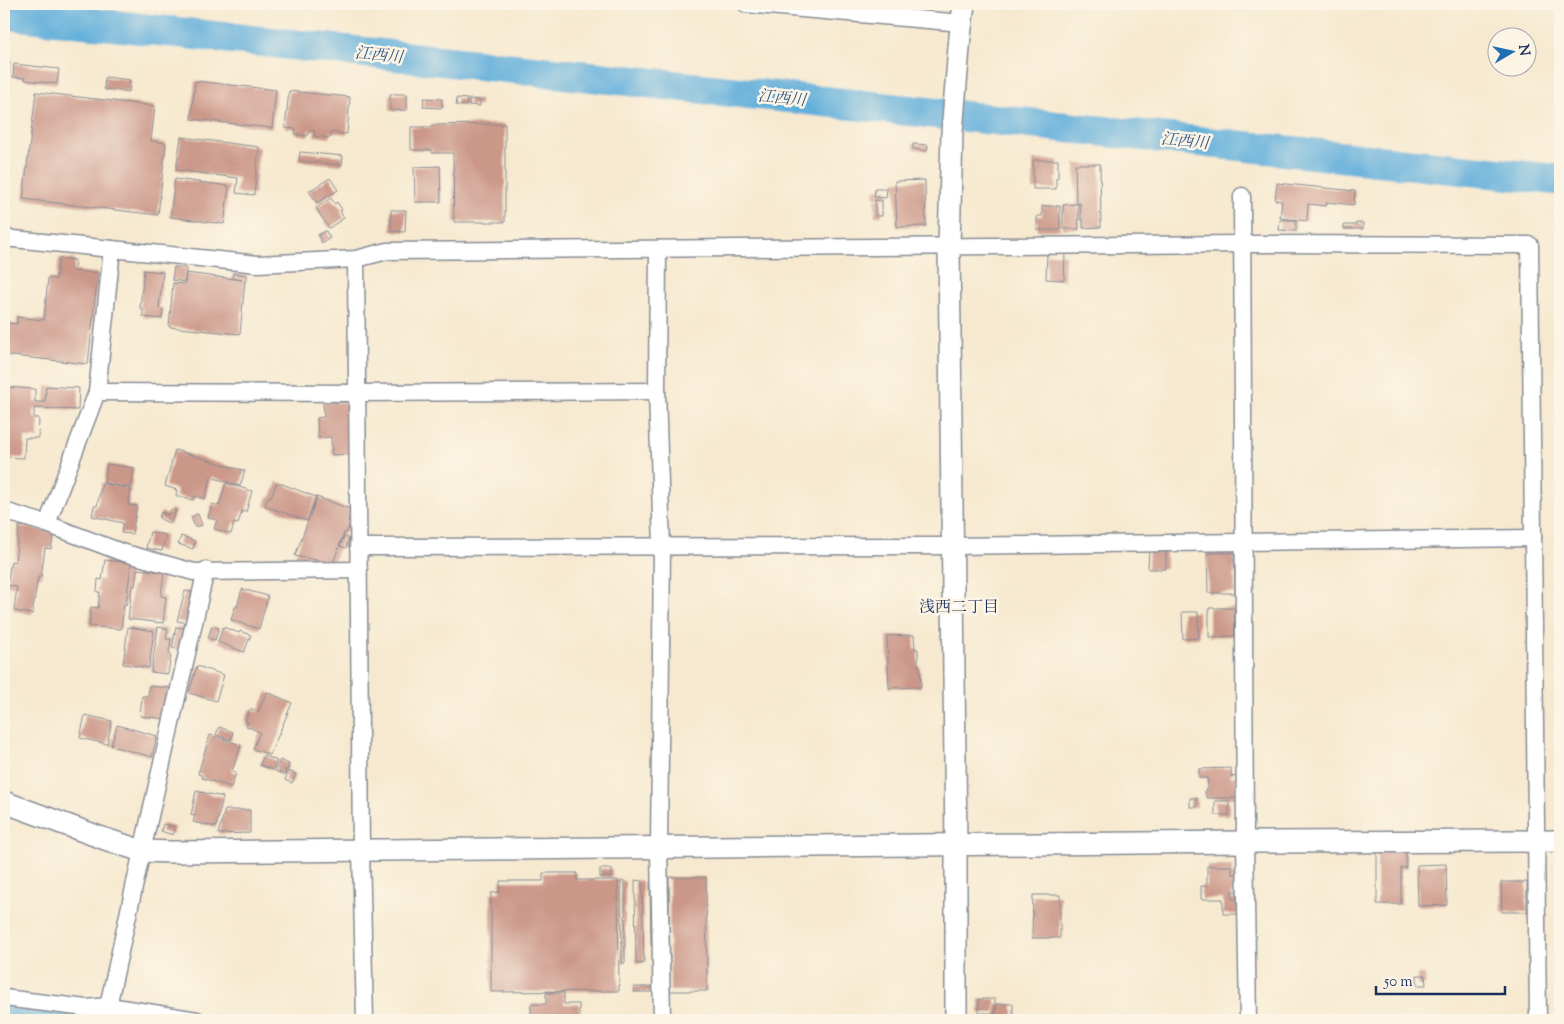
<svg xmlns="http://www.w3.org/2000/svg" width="1564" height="1024" font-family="'Sorts Mill Goudy','Noto Serif JP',serif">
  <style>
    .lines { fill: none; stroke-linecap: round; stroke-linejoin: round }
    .canal { stroke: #62afdb; stroke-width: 18 }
    .river { stroke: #62afdb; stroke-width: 31 }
    .building { fill: #cb9789 }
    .minor-casing { stroke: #888c96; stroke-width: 19 }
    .tertiary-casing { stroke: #888c96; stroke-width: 24 }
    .minor { stroke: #fff; stroke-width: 16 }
    .tertiary { stroke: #fff; stroke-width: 21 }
    .labels { text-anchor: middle; stroke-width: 5; stroke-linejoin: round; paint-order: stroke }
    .water-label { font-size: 16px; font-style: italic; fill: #305584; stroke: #fcf5e5 }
    .neighbourhood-label { font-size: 16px; fill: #1b2f5e; stroke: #fcf5e5 }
  </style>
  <rect width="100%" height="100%" fill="#fcf5e5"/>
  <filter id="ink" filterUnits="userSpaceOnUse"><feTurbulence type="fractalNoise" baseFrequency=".02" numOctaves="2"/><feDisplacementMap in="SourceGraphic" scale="10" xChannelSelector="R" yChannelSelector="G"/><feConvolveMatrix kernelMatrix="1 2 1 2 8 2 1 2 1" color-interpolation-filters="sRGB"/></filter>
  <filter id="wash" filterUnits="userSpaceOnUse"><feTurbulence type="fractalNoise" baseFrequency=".0096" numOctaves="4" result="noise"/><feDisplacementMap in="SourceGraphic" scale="20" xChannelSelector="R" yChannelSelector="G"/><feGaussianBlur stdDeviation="1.12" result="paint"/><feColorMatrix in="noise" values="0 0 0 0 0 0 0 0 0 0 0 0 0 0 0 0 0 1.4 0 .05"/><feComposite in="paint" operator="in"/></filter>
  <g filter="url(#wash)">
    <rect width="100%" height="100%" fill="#f6e9cf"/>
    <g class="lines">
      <!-- canal -->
      <polyline class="canal" points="4,1013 70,1020"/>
      <!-- river -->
      <polyline class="river" points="4,14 1560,180"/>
    </g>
    <g id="blocks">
      <!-- building -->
      <g class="building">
        <polygon points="4,61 10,62 9,76 4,75"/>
        <polygon points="14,64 59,69 57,84 25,80 26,78 13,77"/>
        <polygon points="105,77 130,80 129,92 104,89"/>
        <polygon points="195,81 276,90 272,128 191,119"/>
        <polygon points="4,88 10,89 5,133 4,133"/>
        <polygon points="289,91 350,97 347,134 331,132 330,138 314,136 315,131 309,130 308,136 295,134 296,129 285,128"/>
        <polygon points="36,92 155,106 151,141 166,143 158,215 23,199"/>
        <polygon points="390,94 407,94 407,110 390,111"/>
        <polygon points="424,98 442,99 442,108 423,107"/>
        <polygon points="457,98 467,99 466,106 456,105"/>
        <polygon points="469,99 480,100 480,106 469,105"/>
        <polygon points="505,124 505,222 454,222 453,153 432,153 432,150 411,150 411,127 432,127 432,125"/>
        <polygon points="181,137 259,147 254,195 236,193 238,178 176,170"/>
        <polygon points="913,144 928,145 927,151 913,149"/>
        <polygon points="300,152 343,156 342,165 299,161"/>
        <polygon points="1033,160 1058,160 1058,178 1056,178 1056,189 1033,189"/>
        <polygon points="1075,164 1100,164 1101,227 1083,228 1083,220 1081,220 1080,203 1076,203"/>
        <polygon points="440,166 441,202 415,202 414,167"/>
        <polygon points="330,178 338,190 317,203 309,191"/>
        <polygon points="175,179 229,186 224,224 170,217"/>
        <polygon points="925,180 926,226 897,227 895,181"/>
        <polygon points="1277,183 1355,191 1354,205 1327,202 1326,206 1308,204 1307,221 1280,218 1282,201 1275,200"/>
        <polygon points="875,189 887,189 886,198 874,197"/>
        <polygon points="331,198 335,204 337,202 342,210 340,211 344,218 329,228 316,208"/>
        <rect x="875" y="200" width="7" height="16"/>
        <polygon points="1078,204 1079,229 1063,229 1063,205"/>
        <polygon points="1042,206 1060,206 1060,230 1037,230 1037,216 1042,216"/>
        <polygon points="391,210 406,210 405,232 391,231"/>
        <polygon points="1280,220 1296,220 1296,231 1279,230"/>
        <polygon points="1356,223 1363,223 1363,229 1344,229 1344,225 1356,225"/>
        <polygon points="326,231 330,238 322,243 318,235"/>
        <polygon points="1047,254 1065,254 1064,280 1046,279"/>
        <polygon points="59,258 75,260 74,271 98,273 88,364 4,355 8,323 17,324 17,317 44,320 48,278 56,279"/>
        <polygon points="174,267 186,268 185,282 172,280"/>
        <polygon points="144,270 163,272 159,308 163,309 162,319 143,317 143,309 140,308"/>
        <polygon points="186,273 242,280 232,278 233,273 247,275 247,280 245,280 240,334 169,327 173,283 185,284"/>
        <polygon points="1558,348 1560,348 1560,424 1559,424"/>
        <polygon points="46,386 79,388 78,410 34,408 34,418 39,418 38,438 25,438 24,458 4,457 4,387 35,389 35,402 45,402"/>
        <polygon points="323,402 351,402 351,454 332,455 331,437 318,438 317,418 324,417"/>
        <polygon points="175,450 245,471 240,486 211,477 205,499 195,496 193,500 176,496 177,490 165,486"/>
        <polygon points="107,464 134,468 131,488 104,483"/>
        <polygon points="277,482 316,497 307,521 265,506 268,497 271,497"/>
        <polygon points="102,483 131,489 128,505 137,506 132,534 121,533 123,523 92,516 94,506 97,506"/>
        <polygon points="226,483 252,491 246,512 242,511 238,524 234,523 231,534 214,529 217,520 208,518 212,504 219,506"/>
        <polygon points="317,497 353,510 348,521 351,522 346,533 344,533 333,563 295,556"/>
        <polygon points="171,509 176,511 170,524 159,518 161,512 168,515"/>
        <polygon points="198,514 202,525 195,527 191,517"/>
        <polygon points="19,526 54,532 51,549 45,548 41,577 38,577 32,614 14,611 17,587 7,585 11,561 15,562"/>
        <polygon points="150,532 166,535 162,551 146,548"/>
        <polygon points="181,536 195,541 193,549 178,544"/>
        <polygon points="344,536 349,539 346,548 340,546"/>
        <polygon points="1149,549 1166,550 1166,569 1148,569"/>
        <polygon points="1557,552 1560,552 1560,696 1559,696"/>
        <polygon points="1207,553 1234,553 1235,593 1208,593"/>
        <polygon points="105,560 131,563 126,605 124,604 121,629 89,626 91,607 98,608 100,592 97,592 98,579 102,580"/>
        <polygon points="137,569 164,572 161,596 166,597 163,623 128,619 132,586 135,586"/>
        <polygon points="242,589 268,596 259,629 231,620 235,607 237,607"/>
        <polygon points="185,591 196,593 188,623 177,621"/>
        <polygon points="1209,608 1234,608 1235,636 1209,637"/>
        <polygon points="1182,612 1198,612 1199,638 1183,639"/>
        <polygon points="212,626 219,628 215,640 208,638"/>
        <polygon points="128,627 154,631 149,668 123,664"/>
        <polygon points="158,627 168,629 166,639 171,639 169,653 171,654 168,674 151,672"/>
        <polygon points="176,627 188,629 184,650 172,648"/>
        <polygon points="223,627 239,633 240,631 251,635 244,652 218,642"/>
        <polygon points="914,635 915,649 918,649 918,666 920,666 921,687 889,688 887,636"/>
        <polygon points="197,666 224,675 216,701 189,693"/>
        <polygon points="149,686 170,688 167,719 140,716 142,696 148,696"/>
        <polygon points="267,692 292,703 270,755 253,749 260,732 246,726 248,722 245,721 250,709 258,712"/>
        <polygon points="85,715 112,721 107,744 80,738"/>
        <polygon points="117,725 157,736 152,757 111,746"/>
        <polygon points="219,727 233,732 231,740 216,735"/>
        <polygon points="210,735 241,745 232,771 236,773 231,787 202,778 202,775 198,774"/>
        <polygon points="264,755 277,761 273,770 260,765"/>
        <polygon points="280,760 289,764 287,770 284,770 286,771 285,775 275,771"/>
        <polygon points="1231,768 1231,777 1236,776 1237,798 1207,798 1206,797 1205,792 1206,789 1208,788 1207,778 1199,778 1199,769"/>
        <polygon points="288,771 296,774 292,783 285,780"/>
        <polygon points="196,791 223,797 216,827 193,822 195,816 191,815"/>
        <rect x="1190" y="798" width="7" height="9"/>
        <rect x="1215" y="801" width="14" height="14"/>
        <polygon points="225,810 250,810 250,833 218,834"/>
        <polygon points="163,824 175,827 173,835 161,831"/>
        <polygon points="1377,851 1406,851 1406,868 1401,868 1401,904 1377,904"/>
        <polygon points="1446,864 1447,905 1418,906 1417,865"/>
        <polygon points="1207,866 1232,866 1232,874 1240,874 1240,891 1232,891 1232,899 1239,899 1239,914 1223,914 1223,899 1201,899 1201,886 1207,886"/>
        <rect x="600" y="869" width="12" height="8"/>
        <polygon points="543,873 577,873 577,880 618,880 619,991 491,992 491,893 500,892 500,881 543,881"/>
        <polygon points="669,877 706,877 707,991 670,991"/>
        <polygon points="635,880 642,881 644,963 636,964"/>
        <polygon points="621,881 625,881 625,963 622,963"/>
        <polygon points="650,882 653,882 654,946 651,946"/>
        <polygon points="1501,882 1527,882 1527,912 1502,912"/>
        <polygon points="1033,895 1060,895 1060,938 1032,938"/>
        <polygon points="1417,975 1425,975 1426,985 1417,985"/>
        <rect x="634" y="987" width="20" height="5"/>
        <polygon points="546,993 564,993 564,1004 579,1004 579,1020 531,1020 531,1004 546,1004"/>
        <rect x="979" y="999" width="16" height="14"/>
        <rect x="996" y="1004" width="17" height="16"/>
      </g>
    </g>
  </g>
  <g filter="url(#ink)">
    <use href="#blocks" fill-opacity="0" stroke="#888c96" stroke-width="1"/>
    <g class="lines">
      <!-- minor casing -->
      <g class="minor-casing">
        <g id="minor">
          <polyline points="746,4 962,23"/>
          <polyline points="1242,196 1245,842 1248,1020"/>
          <polyline points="4,238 258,264 356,259 387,251 1243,244 1530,245 1538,1020"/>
          <polyline points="658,249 657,391 662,547 659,848 662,1020"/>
          <polyline points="356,259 361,851 365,1020"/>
          <polyline points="97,392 357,393 657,391"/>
          <polyline points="4,511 47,524 121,552 194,572 359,570"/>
          <polyline points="47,524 97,392 112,249"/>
          <polyline points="358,547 952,546 1533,538"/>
          <polyline points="4,998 86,1008 109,1006 197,1020"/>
          <polyline points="105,1020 142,851 206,570"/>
        </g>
      </g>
      <!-- tertiary casing -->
      <g class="tertiary-casing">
        <g id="tertiary">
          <polyline points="4,802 105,839 142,851 172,852 1245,842 1560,841"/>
          <polyline points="956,1020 956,846 949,247 952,132 960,36 964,4"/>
        </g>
      </g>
      <!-- minor -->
      <use href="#minor" class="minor"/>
      <!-- tertiary -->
      <use href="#tertiary" class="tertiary"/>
    </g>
  </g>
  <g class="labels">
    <!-- water labels -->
    <g class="water-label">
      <text transform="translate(379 54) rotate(6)" y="6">江西川</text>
      <text transform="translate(782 97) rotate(6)" y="6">江西川</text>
      <text transform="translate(1185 140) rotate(6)" y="6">江西川</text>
    </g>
    <!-- neighbourhood labels -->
    <g class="neighbourhood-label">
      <text x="959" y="612">浅西二丁目</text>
    </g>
  </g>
  <!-- margin -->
  <rect width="1564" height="1024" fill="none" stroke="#fcf5e5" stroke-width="20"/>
  <!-- north arrow -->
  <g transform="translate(1512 52) rotate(81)"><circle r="24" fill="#fcf5e5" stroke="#a2a6af"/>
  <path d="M0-4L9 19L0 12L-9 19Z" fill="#1f6fb2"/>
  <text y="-8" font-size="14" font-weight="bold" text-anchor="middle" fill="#1b2f5e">N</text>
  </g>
  <!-- scale -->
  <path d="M1376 986v8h129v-8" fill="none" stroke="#1b2f5e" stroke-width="2.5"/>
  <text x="1384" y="986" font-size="15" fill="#1b2f5e" stroke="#fcf5e5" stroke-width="4" paint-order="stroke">50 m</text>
</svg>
